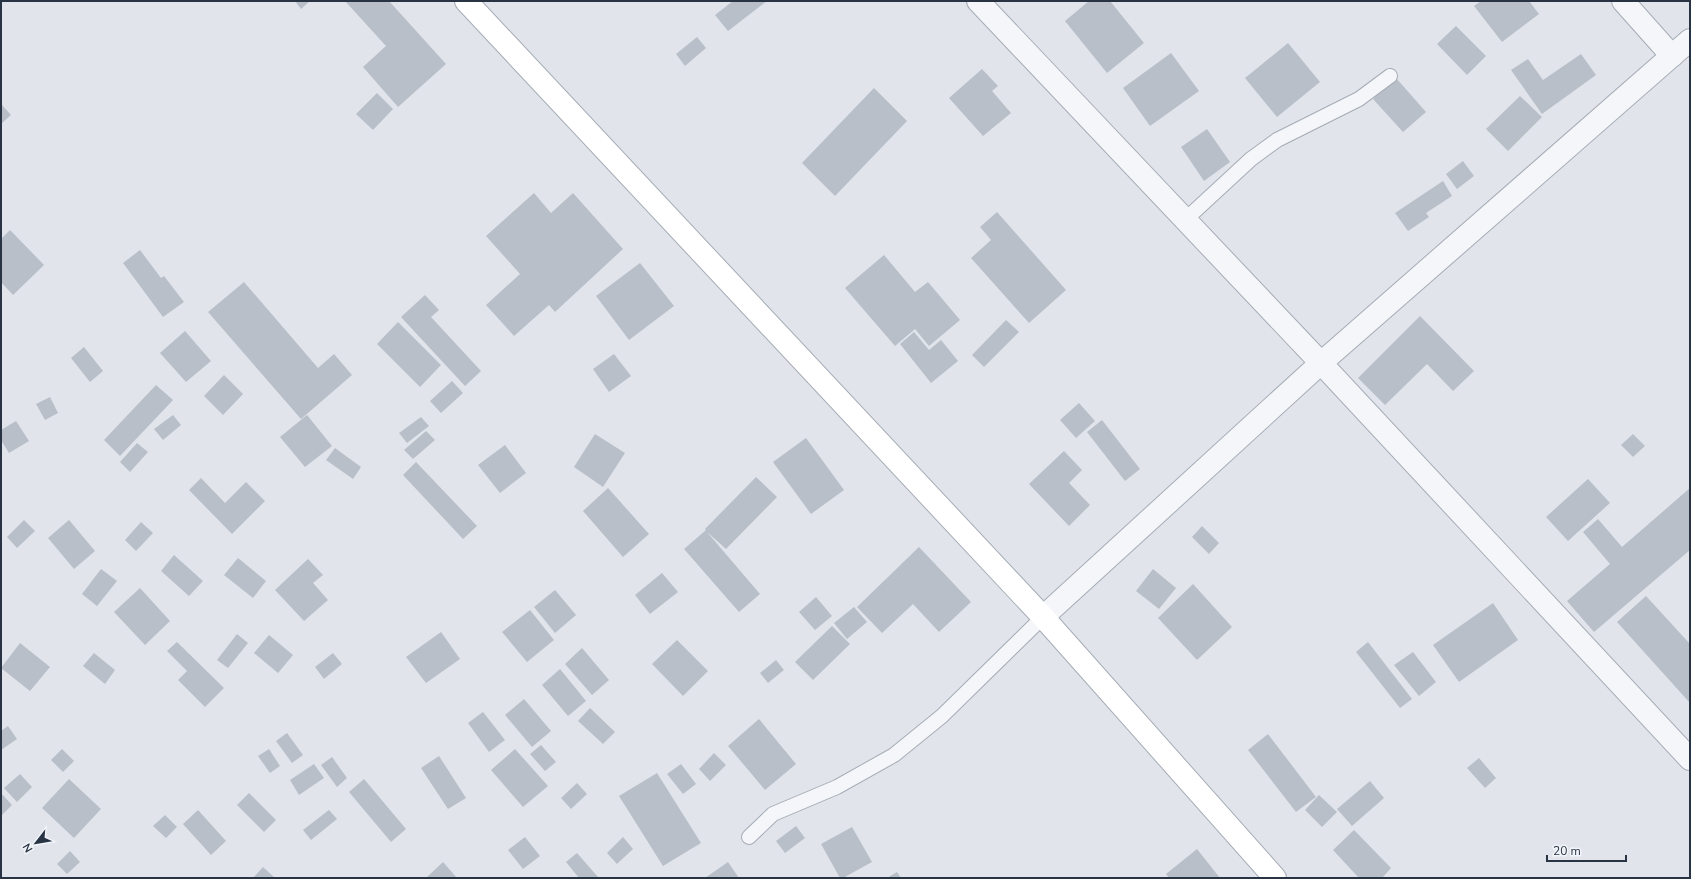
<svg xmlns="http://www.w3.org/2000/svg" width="1691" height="879" font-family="'Nunito Sans',sans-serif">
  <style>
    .building { fill: #b8bfc9 }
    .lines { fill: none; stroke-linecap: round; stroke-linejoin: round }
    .service-casing { stroke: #a6acb6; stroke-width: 16 }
    .minor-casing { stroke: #a6acb6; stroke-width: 24 }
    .secondary-casing { stroke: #a6acb6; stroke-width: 24 }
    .service { stroke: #f4f6f9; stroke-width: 14 }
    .minor { stroke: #f4f6f9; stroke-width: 22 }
    .secondary { stroke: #fff; stroke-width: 22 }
  </style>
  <rect width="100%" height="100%" fill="#e1e5eb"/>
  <!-- building -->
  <g class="building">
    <polygon points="295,1 310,1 301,9"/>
    <polygon points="345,1 389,1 446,64 398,107 363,67 386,46"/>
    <polygon points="733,1 767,1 728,31 715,15"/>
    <polygon points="1089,1 1110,1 1144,43 1107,73 1065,21"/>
    <polygon points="1481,1 1529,1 1539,14 1502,42 1474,6"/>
    <polygon points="1456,26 1486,56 1467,75 1437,44"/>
    <polygon points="697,37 706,48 685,66 676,54"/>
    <polygon points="1288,43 1320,82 1277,117 1245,78"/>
    <polygon points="1171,53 1199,91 1150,126 1123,88"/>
    <polygon points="1581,54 1596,75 1542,114 1511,70 1528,59 1543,80"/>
    <polygon points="982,69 998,86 992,91 1011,113 983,136 949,98"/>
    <polygon points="1396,78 1426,112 1403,132 1373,99"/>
    <polygon points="874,88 907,121 835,196 802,163"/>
    <polygon points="377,93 393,109 373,130 356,114"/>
    <polygon points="1520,96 1542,117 1508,151 1486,129"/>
    <polygon points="1,104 11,115 1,124"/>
    <polygon points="1207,129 1230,162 1204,181 1181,147"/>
    <polygon points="1463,161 1474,176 1457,189 1446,174"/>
    <polygon points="1443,181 1452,196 1426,213 1429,217 1408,231 1395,213"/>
    <polygon points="534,193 551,213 573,193 623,249 555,312 549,305 514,336 486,305 520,274 486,236"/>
    <polygon points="997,212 1066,290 1029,323 971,258 991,240 980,227"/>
    <polygon points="10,230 44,265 13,295 1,282 1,239"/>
    <polygon points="140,250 161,278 164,276 184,302 163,317 123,263"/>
    <polygon points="884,255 915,292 928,282 960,320 929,346 915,329 895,346 845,288"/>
    <polygon points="640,263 674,306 629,340 596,296"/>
    <polygon points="244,282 318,368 334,354 352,375 301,419 208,312"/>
    <polygon points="425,295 439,310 431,317 481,371 465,386 401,317"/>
    <polygon points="1420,316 1474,371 1453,391 1427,364 1385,405 1358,378"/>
    <polygon points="1006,320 1019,332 984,367 972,355"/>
    <polygon points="398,322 441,365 420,387 377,344"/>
    <polygon points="185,331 211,361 186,382 160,353"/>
    <polygon points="914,332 929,350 941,340 958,361 931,383 900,344"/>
    <polygon points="84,347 103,371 90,382 71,358"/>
    <polygon points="614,354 631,376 609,392 593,369"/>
    <polygon points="224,375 243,394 223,415 204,396"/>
    <polygon points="452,381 463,393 441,413 430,401"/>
    <polygon points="156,385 173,400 120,456 104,440"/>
    <polygon points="50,397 58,413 45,420 36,404"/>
    <polygon points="1079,403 1095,421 1076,438 1060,420"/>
    <polygon points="173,415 181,425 163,440 154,429"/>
    <polygon points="307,415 332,446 305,467 280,437"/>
    <polygon points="421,417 429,426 407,443 399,433"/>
    <polygon points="1102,420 1140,469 1125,481 1087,432"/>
    <polygon points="16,421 29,441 9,453 1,440 1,430"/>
    <polygon points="426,431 435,440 413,459 404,450"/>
    <polygon points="595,434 625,453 603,487 574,467"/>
    <polygon points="1633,434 1645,446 1633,457 1621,445"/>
    <polygon points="806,438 844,490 811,514 773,462"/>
    <polygon points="137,443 148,452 130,472 120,462"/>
    <polygon points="505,445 526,473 500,493 478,465"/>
    <polygon points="335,448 361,467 353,479 326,460"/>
    <polygon points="1064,451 1082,470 1069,483 1090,505 1069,526 1029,484"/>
    <polygon points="416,462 477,526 463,539 403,475"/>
    <polygon points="756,477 777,497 726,549 707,532 760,594 739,612 684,549 706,530 705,529"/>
    <polygon points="201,478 225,503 246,482 265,501 232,534 189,490"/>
    <polygon points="1588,479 1610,503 1568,541 1546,517"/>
    <polygon points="608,488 649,534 623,557 583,511"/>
    <polygon points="1690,488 1690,550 1594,632 1567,601 1610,564 1583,532 1598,519 1622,547"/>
    <polygon points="24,520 35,531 17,548 7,537"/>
    <polygon points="69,520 95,551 74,569 48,538"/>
    <polygon points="141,522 153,533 136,551 125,540"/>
    <polygon points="1202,526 1219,543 1209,554 1192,537"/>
    <polygon points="919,547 971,602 939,632 913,604 882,633 857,607"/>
    <polygon points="174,555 203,581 189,596 161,571"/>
    <polygon points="238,558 266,581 253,598 224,575"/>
    <polygon points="308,559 323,575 313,583 328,600 304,621 275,590"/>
    <polygon points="101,569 117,581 97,606 82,594"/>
    <polygon points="1153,569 1176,588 1159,609 1136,591"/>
    <polygon points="662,573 678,592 650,614 635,595"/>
    <polygon points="1193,584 1232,627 1197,660 1158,618"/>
    <polygon points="140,588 170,621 145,645 114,612"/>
    <polygon points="555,590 576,615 555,633 534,607"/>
    <polygon points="1646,596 1690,644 1690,703 1617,622"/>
    <polygon points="816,597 832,616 815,630 799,612"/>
    <polygon points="1493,603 1518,640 1459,682 1433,645"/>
    <polygon points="854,607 867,622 847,639 834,623"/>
    <polygon points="530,610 554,640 527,662 502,632"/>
    <polygon points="832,626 850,644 813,680 795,662"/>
    <polygon points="441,632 460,659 426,683 406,657"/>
    <polygon points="237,634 248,643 228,668 217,660"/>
    <polygon points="269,635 293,655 278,673 254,653"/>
    <polygon points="677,640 708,671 683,696 652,664"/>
    <polygon points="177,642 224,688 205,707 178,680 187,671 167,651"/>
    <polygon points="1368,642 1412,699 1400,708 1356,652"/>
    <polygon points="20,643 50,667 30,691 1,668"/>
    <polygon points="582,648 609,680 592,695 565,664"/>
    <polygon points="1413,652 1436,682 1419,696 1394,665"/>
    <polygon points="94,653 115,670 105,684 83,666"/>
    <polygon points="333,653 342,664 324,679 315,667"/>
    <polygon points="776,660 784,670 768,683 760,673"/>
    <polygon points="560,669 586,701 568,716 542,685"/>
    <polygon points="524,699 551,731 532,747 505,715"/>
    <polygon points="590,708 615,732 603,744 578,721"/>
    <polygon points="483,712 505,740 489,752 468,723"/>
    <polygon points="759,719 796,764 765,790 728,746"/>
    <polygon points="8,726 17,739 1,750 1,731"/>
    <polygon points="287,733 303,755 292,763 276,741"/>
    <polygon points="1268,734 1316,797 1296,812 1248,750"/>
    <polygon points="541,745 556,762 545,771 530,754"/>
    <polygon points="62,749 74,761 63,772 51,760"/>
    <polygon points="269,749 280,766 270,773 258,756"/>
    <polygon points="515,749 548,786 523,807 491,770"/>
    <polygon points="714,753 726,765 710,781 699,769"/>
    <polygon points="439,756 466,798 448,809 421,768"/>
    <polygon points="332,757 347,778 337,787 321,765"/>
    <polygon points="1479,758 1496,778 1485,788 1467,768"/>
    <polygon points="314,764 324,778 299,795 290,780"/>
    <polygon points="681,764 696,784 683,794 667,774"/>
    <polygon points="657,773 701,843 663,866 619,796"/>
    <polygon points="20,774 32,787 17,802 4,788"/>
    <polygon points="69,779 101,809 74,838 42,808"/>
    <polygon points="364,779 406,829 391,842 349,792"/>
    <polygon points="1370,781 1384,798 1352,826 1337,809"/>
    <polygon points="577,783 587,794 571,809 561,798"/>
    <polygon points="1,793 12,805 1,816"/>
    <polygon points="249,793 276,820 264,832 237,805"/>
    <polygon points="1319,795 1337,812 1322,827 1305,810"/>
    <polygon points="198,810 226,841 211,855 183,824"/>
    <polygon points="329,810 337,819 311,840 303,830"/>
    <polygon points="165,815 177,827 166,838 153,826"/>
    <polygon points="796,826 805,838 785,853 776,841"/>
    <polygon points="852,827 872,862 843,878 840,878 821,844"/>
    <polygon points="1354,830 1391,868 1382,878 1359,878 1333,850"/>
    <polygon points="525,837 540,856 523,869 508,850"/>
    <polygon points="623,837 633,849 617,864 607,853"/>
    <polygon points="1197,849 1220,878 1169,878 1166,874"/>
    <polygon points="70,851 80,862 67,874 57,864"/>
    <polygon points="577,853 598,877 596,878 579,878 566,862"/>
    <polygon points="443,862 457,878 426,878"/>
    <polygon points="728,862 739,878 705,878"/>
    <polygon points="263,867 275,878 253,878"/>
    <polygon points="897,872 901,878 887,878"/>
  </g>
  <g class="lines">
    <!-- service casing -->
    <g class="service-casing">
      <g id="service">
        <polyline points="1185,220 1251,159 1277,140 1359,99 1390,76"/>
        <polyline points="749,837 773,814 837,787 894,755 942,716 1043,617"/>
      </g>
    </g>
    <!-- minor casing -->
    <g class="minor-casing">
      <g id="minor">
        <polyline points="978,1 1321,363 1690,759"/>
        <polyline points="1623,1 1672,56"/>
        <polyline points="1043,617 1321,363 1690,40"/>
      </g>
    </g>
    <!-- secondary casing -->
    <g class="secondary-casing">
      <polyline id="secondary" points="466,1 1043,617 1275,878"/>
    </g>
    <!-- service -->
    <use href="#service" class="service"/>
    <!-- minor -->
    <use href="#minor" class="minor"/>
    <!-- secondary -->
    <use href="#secondary" class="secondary"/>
  </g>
  <!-- border -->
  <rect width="1691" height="879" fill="none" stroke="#283344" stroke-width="4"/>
  <!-- north arrow -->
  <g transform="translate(36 843) rotate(239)" stroke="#f1f4f8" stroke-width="3" paint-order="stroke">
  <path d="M0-3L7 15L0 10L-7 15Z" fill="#283344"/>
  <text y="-6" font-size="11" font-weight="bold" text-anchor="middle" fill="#283344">N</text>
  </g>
  <!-- scale -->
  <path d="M1547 855v6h79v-6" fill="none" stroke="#283344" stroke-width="2"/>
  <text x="1553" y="855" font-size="12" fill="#283344" stroke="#f1f4f8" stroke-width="3" paint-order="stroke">20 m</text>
</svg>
